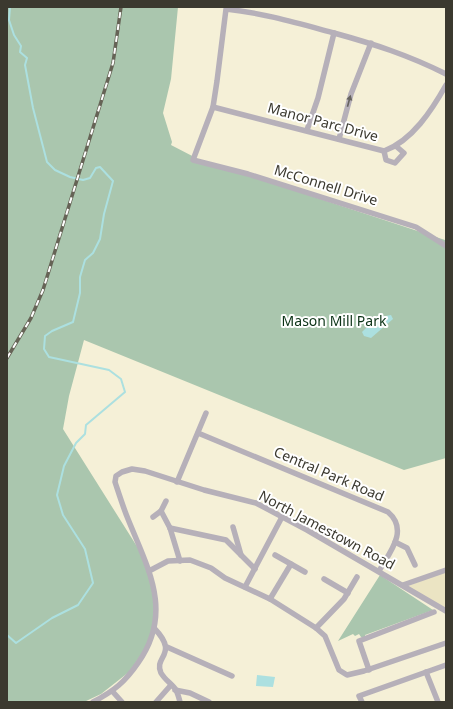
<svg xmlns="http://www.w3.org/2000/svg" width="453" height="709" font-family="'Noto Sans',sans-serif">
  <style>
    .built { fill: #ebe4c3 }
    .green { fill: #aac6ae }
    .water { fill: #ace0e0 }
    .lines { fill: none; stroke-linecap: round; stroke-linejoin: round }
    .stream { stroke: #ace0e0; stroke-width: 2 }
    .street { stroke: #b6b0b9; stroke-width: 5.5 }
    .rail-casing { stroke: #666356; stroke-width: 3.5 }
    .rail { stroke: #fff; stroke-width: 2; stroke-dasharray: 6; stroke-linecap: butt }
    .oneway { fill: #66635f }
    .labels { text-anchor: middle; stroke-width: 4; stroke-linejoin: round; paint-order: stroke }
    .street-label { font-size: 14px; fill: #3b392f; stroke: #fff }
    .park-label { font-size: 14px; fill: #0b3216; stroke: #fff }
  </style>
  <rect width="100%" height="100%" fill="#f5f0d7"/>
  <!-- built -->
  <polygon class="built" points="446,571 446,609 406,587"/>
  <!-- green -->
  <g class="green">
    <polygon points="7,7 178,7 171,79 163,113 172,142 171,145 198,159 445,240 446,243 446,458 404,470 84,340 69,396 63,429 143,556 158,611 147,646 129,672 101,694 84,702 7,702"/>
    <polygon points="380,575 433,610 365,635 365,637 361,637 359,634 355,636 353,634 338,641"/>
  </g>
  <!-- water -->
  <g class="water">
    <path d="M391 315 393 319 371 338 364 336 362 332C370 324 379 316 391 315Z"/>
    <polygon points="257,675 275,677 273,687 256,686"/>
  </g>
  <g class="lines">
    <!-- stream -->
    <polyline class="stream" points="7,635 16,643 52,618 78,605 93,583 85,549 63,515 57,495 64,466 76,443 85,434 86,425 125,392 121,379 109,370 49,357 44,349 45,336 52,331 73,322 80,293 80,277 85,260 93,253 100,239 104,214 113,181 100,167 96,168 90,178 83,180 70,177 55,170 47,162 33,108 25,65 27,58 20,52 21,46 14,35 9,20 10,7"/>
    <!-- street -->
    <g class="street">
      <path d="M446 74C408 55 374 44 334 33 297 23 263 13 226 9L217 81 213 107 193 160 248 174 416 227 446 246"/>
      <path d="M213 107 384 151C412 141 432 110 446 85"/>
      <polyline points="307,130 318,98 334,33"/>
      <polyline points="339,139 351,94 371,43"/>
      <polyline points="384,151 386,160 395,163 404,153 397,147"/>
      <path d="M198 433 388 512C409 530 390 552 379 571"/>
      <polyline points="177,482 206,413"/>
      <polyline points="161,511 170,528 180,561"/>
      <polyline points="153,517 161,511 166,501"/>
      <polyline points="233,527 241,555 255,569"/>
      <polyline points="170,528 226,540 241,555"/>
      <polyline points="395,542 407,548 415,565"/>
      <polyline points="275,555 305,572"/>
      <polyline points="149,571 168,561 190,560 211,568 225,578 270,599 316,628 325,636 339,670 347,675 364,671 446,643"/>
      <polyline points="324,579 348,593"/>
      <polyline points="403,585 446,570"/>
      <polyline points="245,587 282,517"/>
      <polyline points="270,599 291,564"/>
      <path d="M154 628C180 655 153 656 161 673 165 680 172 684 176 690 178 694 179 698 180 702"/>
      <polyline points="316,628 344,599 357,577"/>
      <polyline points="167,647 232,676"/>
      <polyline points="369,670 359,641 434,612"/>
      <polyline points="426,672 438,702"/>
      <polyline points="175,690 190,693 209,702"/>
      <polyline points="113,692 122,702"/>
      <path d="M93 702C114 691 125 682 138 663 174 612 148 569 128 519 123 507 119 494 115 482L116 476 122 472 132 469 145 471 204 490 256 503 307 530 446 611"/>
      <polyline points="156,702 171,685"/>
      <polyline points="362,702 359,696 446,665"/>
    </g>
    <!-- rail casing -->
    <g class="rail-casing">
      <polyline id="rail" points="7,358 31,318 43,290 113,63 121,7"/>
    </g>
    <!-- rail -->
    <use href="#rail" class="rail"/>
  </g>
  <!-- one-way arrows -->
  <defs><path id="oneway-solid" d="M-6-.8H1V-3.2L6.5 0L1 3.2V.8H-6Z"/></defs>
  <use class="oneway" href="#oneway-solid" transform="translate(349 101) rotate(-75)"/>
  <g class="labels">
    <!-- street labels -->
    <g class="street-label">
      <text transform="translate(323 122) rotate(15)" y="5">Manor Parc Drive</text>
      <text transform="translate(326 185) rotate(17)" y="5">McConnell Drive</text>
      <text transform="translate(329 474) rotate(23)" y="5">Central Park Road</text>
      <text transform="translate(327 530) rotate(28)" y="5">North Jamestown Road</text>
    </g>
    <!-- park labels -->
    <g class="park-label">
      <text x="334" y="326">Mason Mill Park</text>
    </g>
  </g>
  <!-- border -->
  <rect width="453" height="709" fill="none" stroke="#3b392f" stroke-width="16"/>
</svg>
